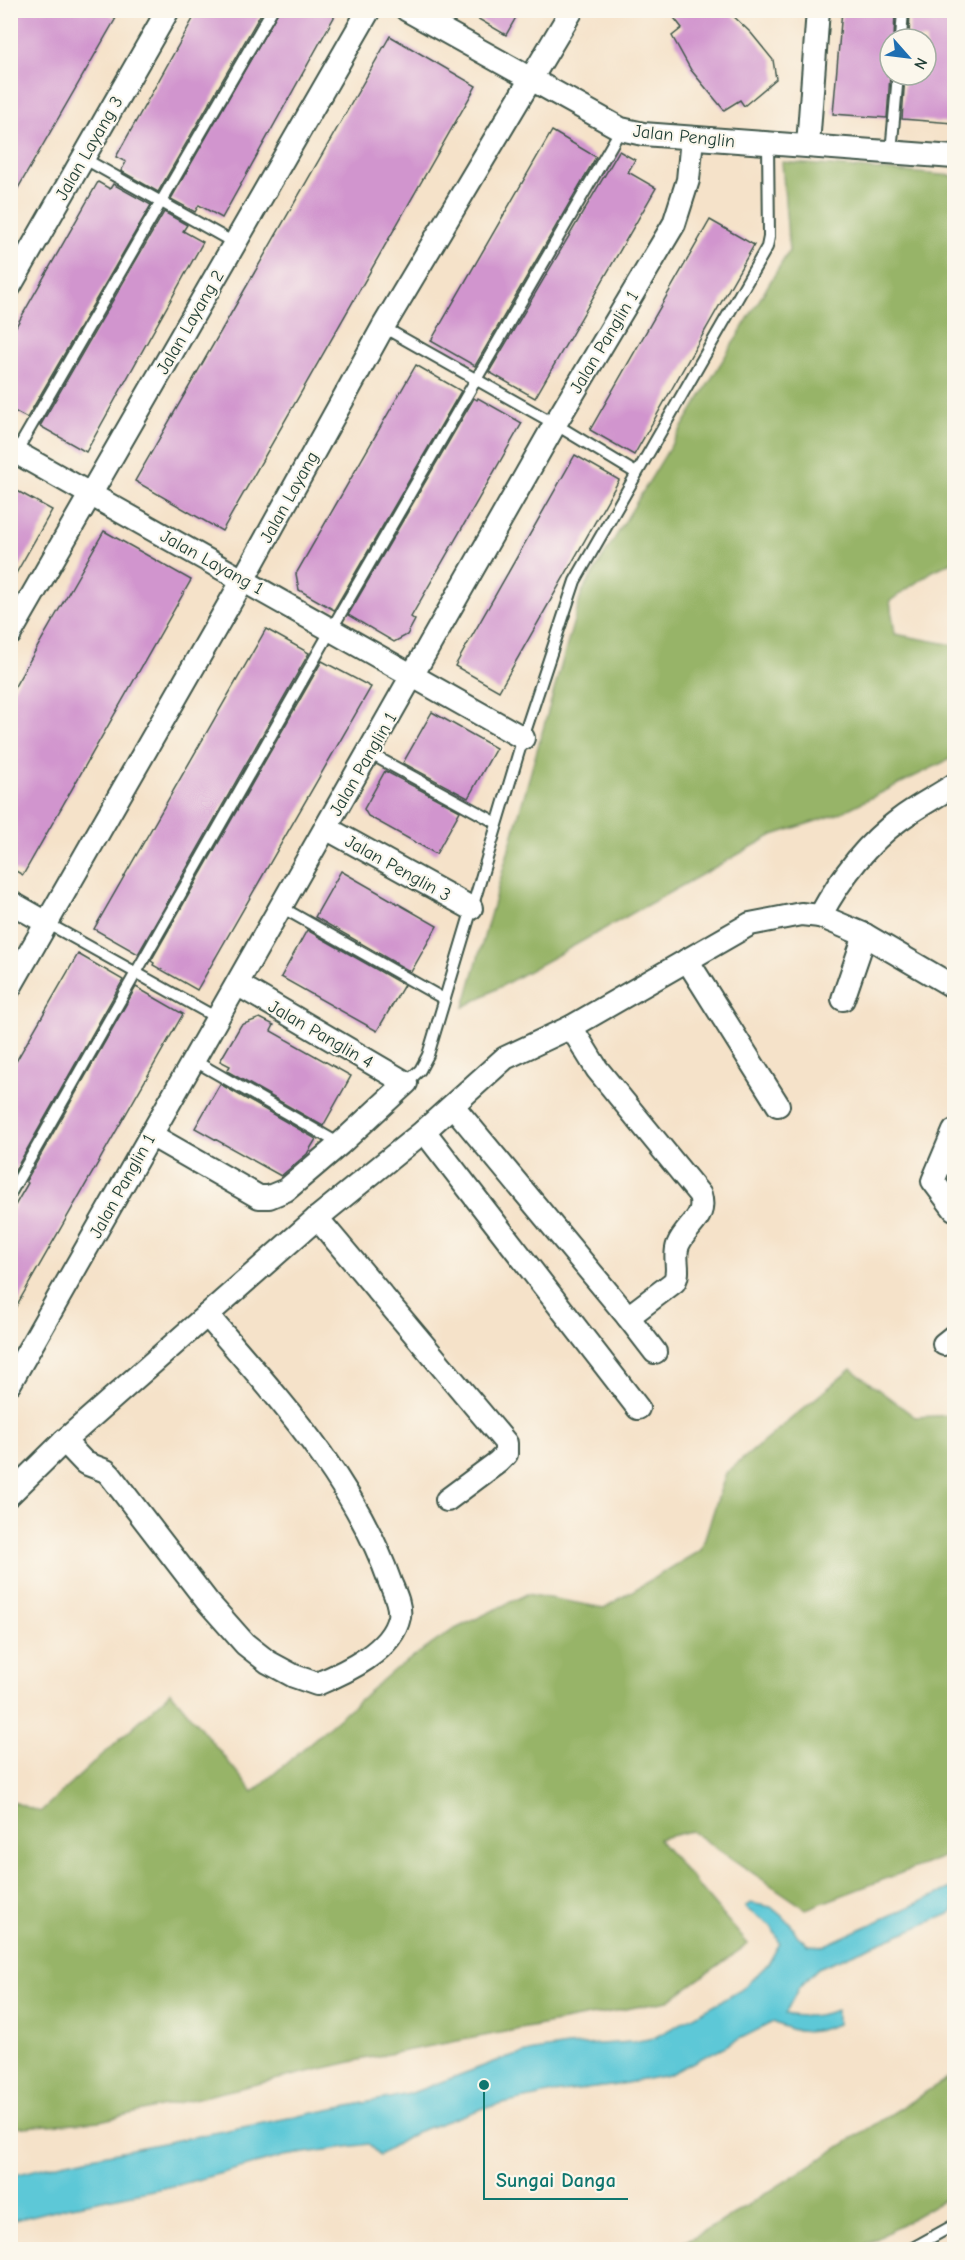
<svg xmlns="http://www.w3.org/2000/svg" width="965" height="2260" font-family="'Comic Neue',sans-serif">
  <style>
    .forest { fill: #97b467; stroke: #5b784e; stroke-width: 1.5 }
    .water { fill: #5dc8d7; stroke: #3e8286; stroke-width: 1.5 }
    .building { fill: #d195ce }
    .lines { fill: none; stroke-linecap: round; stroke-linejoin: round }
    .lane-casing { stroke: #3f564a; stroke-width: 14 }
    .street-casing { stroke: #3f564a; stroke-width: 26 }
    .lane { stroke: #fff; stroke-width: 10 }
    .street { stroke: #fff; stroke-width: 22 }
    .labels { text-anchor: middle; stroke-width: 4.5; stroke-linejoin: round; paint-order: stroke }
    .street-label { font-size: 18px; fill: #1f3d34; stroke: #fbf7ec }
    .leader { fill: none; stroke: #0f766e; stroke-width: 2 }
    .callout-dot { fill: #0f766e; stroke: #fbf7ec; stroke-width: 2 }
    .callout-label { font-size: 20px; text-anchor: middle; font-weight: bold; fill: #0f766e; stroke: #fbf7ec; stroke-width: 4.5; stroke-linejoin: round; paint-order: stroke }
  </style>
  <rect width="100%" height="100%" fill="#fbf7ec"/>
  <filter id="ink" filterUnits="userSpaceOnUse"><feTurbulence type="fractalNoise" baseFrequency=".0167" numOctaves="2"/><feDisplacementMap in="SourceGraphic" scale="12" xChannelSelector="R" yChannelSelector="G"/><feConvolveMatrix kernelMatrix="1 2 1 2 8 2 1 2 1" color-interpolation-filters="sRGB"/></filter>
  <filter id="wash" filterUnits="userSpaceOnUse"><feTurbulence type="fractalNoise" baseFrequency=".008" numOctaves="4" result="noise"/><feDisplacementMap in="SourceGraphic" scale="24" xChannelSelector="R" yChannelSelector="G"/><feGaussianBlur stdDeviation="1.35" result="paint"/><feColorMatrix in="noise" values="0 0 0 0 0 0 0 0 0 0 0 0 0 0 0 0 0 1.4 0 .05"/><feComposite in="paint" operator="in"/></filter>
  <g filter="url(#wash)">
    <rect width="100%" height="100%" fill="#f5e2c9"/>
    <!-- forest -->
    <g class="forest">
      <polygon points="782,162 954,176 954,561 933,571 890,601 895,634 954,645 954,757 838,814 773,835 464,1007 582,592 789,251"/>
      <polygon points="851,1369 915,1417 954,1415 954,1853 806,1909 691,1831 658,1839 748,1944 668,2001 368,2058 100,2121 11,2128 11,1801 40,1812 171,1692 253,1792 394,1670 453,1630 527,1594 604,1608 701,1550 726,1473"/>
      <polygon points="954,2074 954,2194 859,2249 671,2249 718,2224"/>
    </g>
    <!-- water -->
    <path class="water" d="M951 1888H954V1912L818 1968 799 1987 785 2014C805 2018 819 2016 837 2010V2024C811 2035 798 2034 773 2022L668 2075 611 2086 553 2093 484 2108 416 2132 379 2155 368 2144 284 2156 178 2185 67 2207 11 2221V2176L62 2163 409 2094 497 2061 534 2051 568 2046 633 2042 654 2038 741 1990 768 1964 780 1943 771 1926 745 1908 750 1903 771 1907 790 1923 797 1935 808 1945 823 1946Z"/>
    <g id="blocks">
      <!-- building -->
      <g class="building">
        <polygon points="10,10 103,10 116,18 10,202"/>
        <polygon points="198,10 263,10 158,192 121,171 126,162 116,157"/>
        <polygon points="279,10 338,10 222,218 199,205 195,212 171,199"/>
        <polygon points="463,10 520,10 506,35"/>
        <polygon points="668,10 727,10 751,33 773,60 776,79 744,106 740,100 724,110 691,70 672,36 682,28"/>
        <polygon points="842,10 895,10 894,39 890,39 887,75 890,75 887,118 833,114"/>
        <polygon points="910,10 954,10 953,123 902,119 905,75 926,75 926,39 909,39"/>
        <polygon points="390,36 476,86 222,531 135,481"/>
        <polygon points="552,131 596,157 475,366 431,341"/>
        <polygon points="619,151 635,160 628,172 656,188 535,398 489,372"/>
        <polygon points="98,182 110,189 113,184 151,205 27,418 10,409 10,337"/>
        <polygon points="164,212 187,225 183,231 203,242 86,452 40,426"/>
        <polygon points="710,220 754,245 634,455 590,430"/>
        <polygon points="416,365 461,391 334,610 299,590 296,574"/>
        <polygon points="474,398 477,400 478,398 522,423 411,617 415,620 407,635 394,642 348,615"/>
        <polygon points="575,455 619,480 499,691 455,666"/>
        <polygon points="10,487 52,510 10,584"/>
        <polygon points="104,531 191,580 23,875 10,868 10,695"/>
        <polygon points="266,629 309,653 138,954 94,929"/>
        <polygon points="322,661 371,687 197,990 153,965 154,963 151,961"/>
        <polygon points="432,712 496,748 468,798 403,763"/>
        <polygon points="385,771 460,811 436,854 368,816 364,809"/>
        <polygon points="341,871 437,926 411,972 315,917"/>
        <polygon points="307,930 404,985 377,1031 281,977"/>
        <polygon points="78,954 123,980 13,1174 10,1173 10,1072"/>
        <polygon points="136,987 183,1014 10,1317 10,1214 28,1183 26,1181"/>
        <polygon points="260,1018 274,1025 271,1031 351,1076 323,1126 227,1071 230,1066 220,1061 241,1025"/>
        <polygon points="220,1084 316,1139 307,1154 281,1176 195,1128"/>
      </g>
    </g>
  </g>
  <g filter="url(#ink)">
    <use href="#blocks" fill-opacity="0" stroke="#3f564a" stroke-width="1.5"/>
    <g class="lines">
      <!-- lane casing -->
      <g class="lane-casing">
        <g id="lane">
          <polyline points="901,39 903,10"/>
          <polyline points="891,152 898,75"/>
          <polyline points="83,158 236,244"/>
          <polyline points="383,327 555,424 636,473"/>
          <polyline points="15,454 272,10"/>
          <polyline points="369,753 497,823"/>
          <polyline points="281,907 444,999"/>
          <polyline points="47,923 217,1018"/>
          <polyline points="193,1060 340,1144"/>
          <polyline points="406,1083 420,1070 428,1055 523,738 575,581 767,247 769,237 768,144"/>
          <polyline points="10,1194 331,630 621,129"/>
          <polyline points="909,2250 954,2225"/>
        </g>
      </g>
      <!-- street casing -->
      <g class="street-casing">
        <g id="street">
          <polyline points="407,10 621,129 643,134 954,157"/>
          <polyline points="808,145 818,10"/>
          <polyline points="10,286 168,10"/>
          <polyline points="10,449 523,738"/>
          <polyline points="10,634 369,10"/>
          <polyline points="326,828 471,908"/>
          <polyline points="10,902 47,923"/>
          <polyline points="820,916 865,935 954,987"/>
          <polyline points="687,960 778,1105"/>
          <polyline points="10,987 243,580 383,327 572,10"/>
          <polyline points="843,999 865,935"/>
          <path d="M571 1027 597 1069 700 1195C707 1219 687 1224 678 1245 673 1258 681 1271 674 1282L628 1317"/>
          <polyline points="453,1106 628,1317 655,1352"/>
          <polyline points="424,1131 638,1408"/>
          <polyline points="954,1131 933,1181 954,1209"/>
          <polyline points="151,1135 259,1197 269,1197 286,1190 340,1144 406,1083 237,984"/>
          <polyline points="317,1218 506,1443 506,1454 498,1462 447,1500"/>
          <polyline points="944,1344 954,1336"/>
          <polyline points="10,1383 555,424 674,224 688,180 692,138"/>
          <path d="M64 1441 85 1463 106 1471 110 1475 207 1601 245 1644 268 1662 294 1676 317 1684C346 1672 392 1651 399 1617 401 1605 394 1592 390 1582 354 1479 277 1397 207 1315"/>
          <path d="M10 1494 64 1441 317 1218 424 1131 505 1058 571 1027 750 924 801 914 820 916C840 879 865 845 899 820 916 807 936 797 954 785"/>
        </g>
      </g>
      <!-- lane -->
      <use href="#lane" class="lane"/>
      <!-- street -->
      <use href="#street" class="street"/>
    </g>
  </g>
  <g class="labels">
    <!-- street labels -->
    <g class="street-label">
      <text transform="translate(684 136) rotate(6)" y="6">Jalan Penglin</text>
      <text transform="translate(89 148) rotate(-60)" y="6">Jalan Layang 3</text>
      <text transform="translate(190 322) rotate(-60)" y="6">Jalan Layang 2</text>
      <text transform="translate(604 342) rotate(-59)" y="6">Jalan Panglin 1</text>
      <text transform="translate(289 497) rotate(-61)" y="6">Jalan Layang</text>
      <text transform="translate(212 562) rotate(29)" y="6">Jalan Layang 1</text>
      <text transform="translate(363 764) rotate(-60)" y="6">Jalan Panglin 1</text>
      <text transform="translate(398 868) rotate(29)" y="6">Jalan Penglin 3</text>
      <text transform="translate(321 1034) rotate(30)" y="6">Jalan Panglin 4</text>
      <text transform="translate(122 1186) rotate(-61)" y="6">Jalan Panglin 1</text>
    </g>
  </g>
  <!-- callouts -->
  <path class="leader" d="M484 2085L484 2199H628"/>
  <circle class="callout-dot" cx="484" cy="2085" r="6"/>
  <g class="callout-label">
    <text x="556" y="2187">Sungai Danga</text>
  </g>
  <!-- margin -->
  <rect width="965" height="2260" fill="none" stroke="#fbf7ec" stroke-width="36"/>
  <!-- north arrow -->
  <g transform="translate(908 57) rotate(118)"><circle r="28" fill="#fbf7ec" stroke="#a3ada2" stroke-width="1.5"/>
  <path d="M0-4.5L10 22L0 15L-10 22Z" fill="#1f6fb2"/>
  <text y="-9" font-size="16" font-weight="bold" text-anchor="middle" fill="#1f3d34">N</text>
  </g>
</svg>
